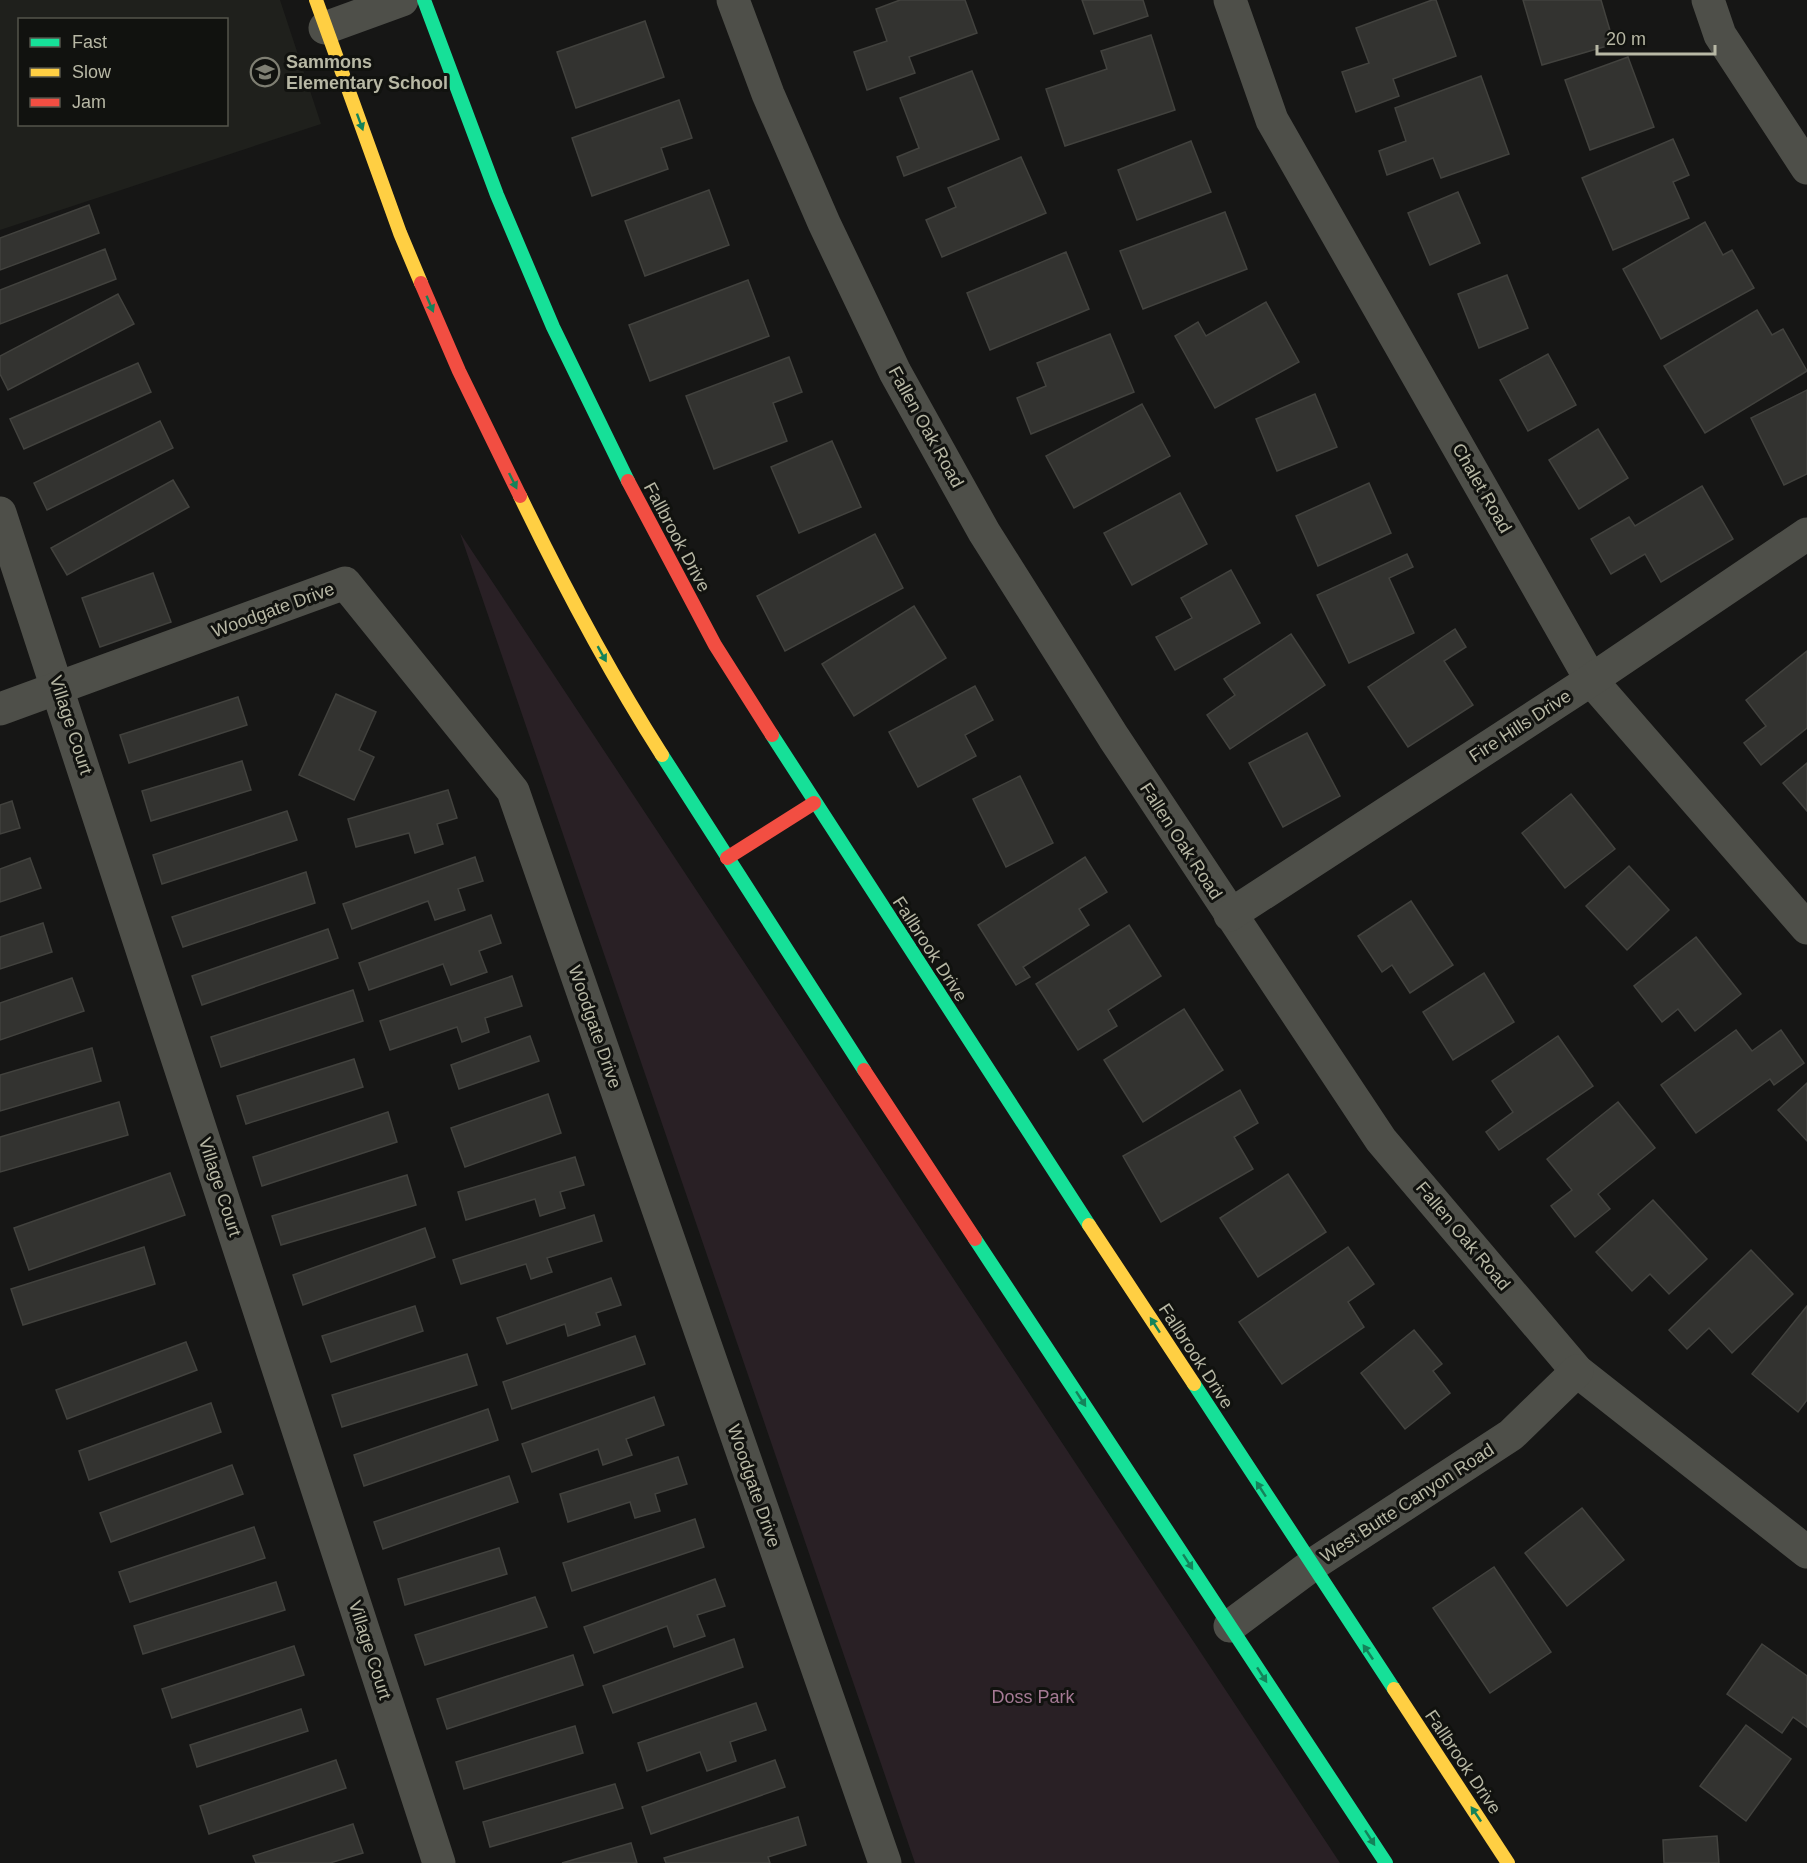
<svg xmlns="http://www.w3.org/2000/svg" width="1807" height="1863" font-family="Arial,sans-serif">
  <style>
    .built { fill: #1f201c; fill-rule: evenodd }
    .green { fill: #292025 }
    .building { fill: #333330; stroke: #42423e; stroke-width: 1.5 }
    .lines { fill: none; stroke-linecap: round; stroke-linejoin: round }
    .street { stroke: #4e4f49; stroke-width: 33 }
    .fast { stroke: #16e098; stroke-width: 14 }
    .slow { stroke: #ffcf43; stroke-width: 14 }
    .jam { stroke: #f24e42; stroke-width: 14 }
    .oneway { fill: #14835a }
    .labels { text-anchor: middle; stroke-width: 6; stroke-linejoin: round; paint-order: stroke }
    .poi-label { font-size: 18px; font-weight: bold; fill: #b8b8a5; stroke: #11120f; text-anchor: start }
    .street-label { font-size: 18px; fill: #b8b8a5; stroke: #11120f }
    .park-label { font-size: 18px; fill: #a57a95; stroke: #11120f }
  </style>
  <rect width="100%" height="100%" fill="#161615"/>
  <!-- built -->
  <path class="built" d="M0 0H280L321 124 0 230ZM20 20H226V124H20Z"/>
  <!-- green -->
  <polygon class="green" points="460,533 1340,1863 915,1863"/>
  <!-- building -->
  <g class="building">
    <polygon points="900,0 965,0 977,33 909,57 915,73 867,90 854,52 887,41 876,9"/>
    <polygon points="1082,0 1143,0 1148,16 1094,34"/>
    <polygon points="1432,0 1436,0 1456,56 1393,79 1399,96 1356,112 1342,72 1369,63 1356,28"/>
    <polygon points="1523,0 1601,0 1614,44 1542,65"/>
    <polygon points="645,21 664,77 576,108 557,52"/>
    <polygon points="1151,35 1175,110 1065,146 1046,89 1107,69 1101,51"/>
    <polygon points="1628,57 1654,127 1590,150 1565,80"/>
    <polygon points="972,71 999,139 904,176 897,157 919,148 900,98"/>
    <polygon points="1481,76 1509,154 1441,178 1433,158 1387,175 1379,151 1406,141 1395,108"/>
    <polygon points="679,100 692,138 661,148 668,169 592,196 572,138"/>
    <polygon points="1673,139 1689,175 1673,182 1689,218 1613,250 1582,178"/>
    <polygon points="1191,141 1211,192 1137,220 1118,170"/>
    <polygon points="1021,157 1046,213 942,257 926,220 956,207 948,188"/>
    <polygon points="709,190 729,245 645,276 625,221"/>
    <polygon points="1458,192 1480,243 1430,265 1408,213"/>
    <polygon points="89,205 99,233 0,270 0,238"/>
    <polygon points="1225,212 1247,269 1143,309 1120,251"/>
    <polygon points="1705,222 1723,255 1732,250 1754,288 1661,339 1623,269"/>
    <polygon points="105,249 116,279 0,324 0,290"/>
    <polygon points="1066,252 1089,309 990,350 967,293"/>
    <polygon points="1507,275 1528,328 1479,348 1458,294"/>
    <polygon points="748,280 769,336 650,381 629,325"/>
    <polygon points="118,294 134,324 8,390 0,374 0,356"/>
    <polygon points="1266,302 1299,362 1215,408 1175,336 1198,322 1206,336"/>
    <polygon points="1757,310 1772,335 1783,329 1807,371 1705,433 1664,366"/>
    <polygon points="1110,334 1134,392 1031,434 1017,398 1046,386 1037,363"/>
    <polygon points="1548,354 1576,405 1528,431 1500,380"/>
    <polygon points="789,357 802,392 773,403 787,441 714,469 686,396"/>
    <polygon points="138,363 151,392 24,449 10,419"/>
    <polygon points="1807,390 1807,474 1784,485 1751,418"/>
    <polygon points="1315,394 1337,447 1277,471 1256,419"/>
    <polygon points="1142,404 1170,456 1074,508 1046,456"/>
    <polygon points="160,421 173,448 47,510 34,483"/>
    <polygon points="1598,429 1628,478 1579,509 1549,460"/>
    <polygon points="832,441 861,507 799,533 771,467"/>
    <polygon points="173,480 189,507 67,575 51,548"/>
    <polygon points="1369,483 1391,533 1318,566 1296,516"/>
    <polygon points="1702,486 1733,539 1661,582 1645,554 1611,574 1591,539 1629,517 1635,526"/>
    <polygon points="1180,493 1207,544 1132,585 1104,533"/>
    <polygon points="875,534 903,588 785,651 757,596"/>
    <polygon points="1407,554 1413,567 1389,578 1414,633 1349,663 1317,595"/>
    <polygon points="1231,570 1260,623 1175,670 1156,637 1192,618 1181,598"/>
    <polygon points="153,573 171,622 100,647 82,598"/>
    <polygon points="914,606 946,658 854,716 822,664"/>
    <polygon points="1455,629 1466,647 1444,661 1473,705 1408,747 1368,687"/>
    <polygon points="1291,634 1325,685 1230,749 1207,715 1235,695 1224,679"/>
    <polygon points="1807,651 1807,728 1761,765 1744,743 1766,726 1746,700"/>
    <polygon points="975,686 993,720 965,735 976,756 918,787 889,732"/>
    <polygon points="336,694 376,712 359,750 374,757 354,800 299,775"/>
    <polygon points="238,697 247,725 129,763 120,735"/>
    <polygon points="1307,733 1340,796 1283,827 1249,763"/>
    <polygon points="242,761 251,790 151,821 142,791"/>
    <polygon points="1807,763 1807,811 1783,783"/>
    <polygon points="1020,776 1053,843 1006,867 973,799"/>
    <polygon points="448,790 457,818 437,824 443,844 415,853 409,833 356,847 348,819"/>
    <polygon points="1571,794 1615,849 1565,888 1522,833"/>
    <polygon points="12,801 20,828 0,834 0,805"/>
    <polygon points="287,811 297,840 162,884 153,855"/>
    <polygon points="475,857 483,881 458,889 465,910 435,920 428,901 352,929 343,904"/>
    <polygon points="1085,857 1107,892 1079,909 1089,925 1023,967 1030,977 1016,985 978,925"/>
    <polygon points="30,858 41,888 0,902 0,869"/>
    <polygon points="1629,866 1669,910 1627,950 1586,906"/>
    <polygon points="306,872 315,903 183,947 172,917"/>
    <polygon points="1411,901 1453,965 1410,993 1392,965 1382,972 1358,936"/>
    <polygon points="491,915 501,943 479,951 487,972 451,985 443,964 369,990 359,963"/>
    <polygon points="43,923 52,952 0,969 0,937"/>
    <polygon points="1129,925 1161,976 1108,1010 1117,1026 1078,1050 1036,984"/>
    <polygon points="328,929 338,958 202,1005 192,976"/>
    <polygon points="1696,937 1741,994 1695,1031 1678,1009 1662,1022 1634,986"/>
    <polygon points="1484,973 1514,1022 1453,1060 1423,1012"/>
    <polygon points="512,976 522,1006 485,1018 489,1032 462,1042 457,1027 390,1050 380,1021"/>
    <polygon points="72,978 84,1011 0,1040 0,1003"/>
    <polygon points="353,990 363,1021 221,1067 211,1037"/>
    <polygon points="1184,1009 1223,1070 1143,1122 1104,1060"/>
    <polygon points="1736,1030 1752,1051 1781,1030 1804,1063 1774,1085 1770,1079 1696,1133 1661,1085"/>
    <polygon points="530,1036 539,1061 459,1089 451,1065"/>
    <polygon points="1558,1036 1593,1086 1499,1150 1486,1132 1513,1112 1492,1081"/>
    <polygon points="92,1048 101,1081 0,1111 0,1075"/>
    <polygon points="354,1059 363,1087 246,1124 237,1096"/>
    <polygon points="1807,1083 1807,1141 1778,1110"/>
    <polygon points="1240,1090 1258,1123 1234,1137 1253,1169 1161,1222 1123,1156"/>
    <polygon points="548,1094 561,1133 465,1167 451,1128"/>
    <polygon points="119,1102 128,1135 0,1172 0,1137"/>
    <polygon points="1618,1102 1655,1148 1598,1194 1610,1209 1575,1237 1551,1206 1572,1190 1547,1159"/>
    <polygon points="388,1112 397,1142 262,1186 253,1157"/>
    <polygon points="575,1157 584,1185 560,1192 565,1208 540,1216 535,1199 466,1220 458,1192"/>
    <polygon points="170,1173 185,1215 29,1270 14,1228"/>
    <polygon points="1288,1174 1326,1232 1258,1277 1220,1218"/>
    <polygon points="407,1175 416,1205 281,1245 272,1216"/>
    <polygon points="1653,1200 1707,1259 1669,1294 1650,1274 1632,1291 1596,1252"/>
    <polygon points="594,1215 602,1241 547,1258 552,1272 531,1279 526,1264 461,1284 453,1260"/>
    <polygon points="425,1228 435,1257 303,1305 293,1275"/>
    <polygon points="144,1247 155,1284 23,1325 11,1289"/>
    <polygon points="1348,1247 1374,1284 1348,1302 1364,1327 1282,1384 1239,1322"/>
    <polygon points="1751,1250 1793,1294 1732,1353 1709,1328 1687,1349 1669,1330"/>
    <polygon points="611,1278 621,1305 596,1313 600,1325 568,1336 565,1324 507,1344 497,1318"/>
    <polygon points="415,1306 423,1331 331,1362 322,1336"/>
    <polygon points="1807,1306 1807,1400 1798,1412 1752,1374"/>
    <polygon points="1414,1330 1442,1364 1433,1371 1450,1393 1405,1429 1361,1373"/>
    <polygon points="635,1336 645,1364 512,1409 503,1382"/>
    <polygon points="186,1342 197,1370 67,1419 56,1390"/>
    <polygon points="467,1354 477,1385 342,1427 332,1395"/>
    <polygon points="654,1397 664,1425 626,1439 632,1455 603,1465 598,1449 532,1472 522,1444"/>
    <polygon points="211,1403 221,1432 89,1480 79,1451"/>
    <polygon points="488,1409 498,1440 364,1486 354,1455"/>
    <polygon points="678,1457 687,1484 655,1494 660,1511 635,1518 630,1502 568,1522 560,1494"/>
    <polygon points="232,1465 243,1494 111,1542 100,1513"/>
    <polygon points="509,1476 518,1502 383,1549 374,1522"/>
    <polygon points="1582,1508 1624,1560 1567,1606 1525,1553"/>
    <polygon points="695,1519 704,1547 572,1591 563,1563"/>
    <polygon points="254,1527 265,1558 130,1602 119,1572"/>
    <polygon points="499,1548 507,1574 405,1605 398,1579"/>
    <polygon points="1494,1567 1551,1652 1490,1693 1433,1608"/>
    <polygon points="715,1579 725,1606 697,1615 705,1636 674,1647 667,1626 594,1653 584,1627"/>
    <polygon points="276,1582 285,1610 143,1654 134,1626"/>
    <polygon points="535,1597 547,1627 425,1665 415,1635"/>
    <polygon points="734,1639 743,1667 613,1713 603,1686"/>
    <polygon points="1762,1644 1807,1676 1807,1727 1793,1717 1782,1733 1727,1694"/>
    <polygon points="294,1646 304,1675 172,1718 162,1689"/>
    <polygon points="573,1655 583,1685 447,1729 437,1699"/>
    <polygon points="756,1703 766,1730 730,1742 736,1761 707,1771 700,1752 647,1771 638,1743"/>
    <polygon points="301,1709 308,1731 197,1767 190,1745"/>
    <polygon points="1746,1725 1791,1759 1746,1821 1700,1786"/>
    <polygon points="575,1726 583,1753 464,1789 456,1762"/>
    <polygon points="336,1760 346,1788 209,1834 200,1806"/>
    <polygon points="775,1760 785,1787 651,1834 642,1807"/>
    <polygon points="615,1784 623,1808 490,1847 483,1822"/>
    <polygon points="798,1817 806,1845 768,1857 770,1863 666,1863 664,1858"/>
    <polygon points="353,1824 363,1853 330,1863 256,1863 253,1856"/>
    <polygon points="1717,1836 1719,1863 1664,1863 1663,1840"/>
    <polygon points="631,1843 637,1863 562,1863"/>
  </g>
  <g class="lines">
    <!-- street -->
    <g class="street">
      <polyline points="733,0 768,94 824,223 895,372 984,532 1114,738 1381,1140 1577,1371 1807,1552"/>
      <polyline points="1230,0 1272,120 1591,680 1807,928"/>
      <polyline points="1708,0 1720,35 1807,168"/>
      <polyline points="325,28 402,0"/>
      <polyline points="0,513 439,1863"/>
      <polyline points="0,709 345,583 513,791 885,1863"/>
      <polyline points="1230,915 1591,680 1807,534"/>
      <polyline points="1230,1626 1312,1565 1511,1435 1577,1371"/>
    </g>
    <!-- fast -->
    <g class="fast">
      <polyline points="424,0 497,195 553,327 628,481"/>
      <polyline points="772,735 1089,1225"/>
      <polyline points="662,755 864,1070"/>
      <polyline points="975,1239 1386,1863"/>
      <polyline points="1194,1384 1394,1689"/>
    </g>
    <!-- slow -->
    <g class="slow">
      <polyline points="316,0 400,233 421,283"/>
      <path d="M520 496C563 585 609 672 662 755"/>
      <polyline points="1089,1225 1194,1384"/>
      <polyline points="1394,1689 1508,1863"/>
    </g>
    <!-- jam -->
    <g class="jam">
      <polyline points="421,283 459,371 520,496"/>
      <polyline points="628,481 715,645 772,735"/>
      <polyline points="727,858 814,803"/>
      <polyline points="864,1070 975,1239"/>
    </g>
  </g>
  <!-- one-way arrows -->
  <defs><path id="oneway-solid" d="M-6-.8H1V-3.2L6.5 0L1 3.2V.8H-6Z" transform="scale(1.5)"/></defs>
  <g class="oneway">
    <use href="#oneway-solid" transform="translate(360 122) rotate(70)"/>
    <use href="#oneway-solid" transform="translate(430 304) rotate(67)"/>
    <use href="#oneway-solid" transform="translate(513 481) rotate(64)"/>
    <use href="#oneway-solid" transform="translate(602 654) rotate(61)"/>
    <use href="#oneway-solid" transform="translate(1155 1325) rotate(-123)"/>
    <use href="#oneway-solid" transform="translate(1081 1399) rotate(57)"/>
    <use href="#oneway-solid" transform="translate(1261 1489) rotate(-123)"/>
    <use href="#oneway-solid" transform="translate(1188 1562) rotate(57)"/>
    <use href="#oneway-solid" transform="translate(1368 1652) rotate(-124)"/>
    <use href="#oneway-solid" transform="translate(1262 1675) rotate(57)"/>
    <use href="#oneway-solid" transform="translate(1476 1814) rotate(-124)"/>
    <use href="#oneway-solid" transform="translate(1370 1838) rotate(57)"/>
  </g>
  <!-- icons -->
  <defs>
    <g id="school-ring" transform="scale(1.5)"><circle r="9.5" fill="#11120f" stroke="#7f7f73" stroke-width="1.5"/><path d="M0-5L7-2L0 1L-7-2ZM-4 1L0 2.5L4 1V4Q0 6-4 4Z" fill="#7f7f73"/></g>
  </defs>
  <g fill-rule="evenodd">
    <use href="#school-ring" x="265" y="72"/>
  </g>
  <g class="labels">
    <!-- poi labels -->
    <g class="poi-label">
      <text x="286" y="68">Sammons<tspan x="286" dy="21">Elementary School</tspan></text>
    </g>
    <!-- street labels -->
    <g class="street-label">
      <text transform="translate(926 427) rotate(61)" y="6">Fallen Oak Road</text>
      <text transform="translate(1482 488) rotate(60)" y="6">Chalet Road</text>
      <text transform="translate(677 537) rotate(62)" y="6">Fallbrook Drive</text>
      <text transform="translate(273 610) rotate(-20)" y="6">Woodgate Drive</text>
      <text transform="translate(71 725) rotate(72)" y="6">Village Court</text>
      <text transform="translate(1520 726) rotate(-33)" y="6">Fire Hills Drive</text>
      <text transform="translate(1181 841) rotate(57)" y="6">Fallen Oak Road</text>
      <text transform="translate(930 949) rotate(57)" y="6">Fallbrook Drive</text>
      <text transform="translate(595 1027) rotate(71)" y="6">Woodgate Drive</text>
      <text transform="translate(220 1187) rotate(72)" y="6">Village Court</text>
      <text transform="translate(1463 1236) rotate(50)" y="6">Fallen Oak Road</text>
      <text transform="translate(1196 1356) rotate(57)" y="6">Fallbrook Drive</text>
      <text transform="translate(754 1486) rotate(71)" y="6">Woodgate Drive</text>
      <text transform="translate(1407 1503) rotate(-33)" y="6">West Butte Canyon Road</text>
      <text transform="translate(370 1650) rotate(72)" y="6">Village Court</text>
      <text transform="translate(1463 1762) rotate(56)" y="6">Fallbrook Drive</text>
    </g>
    <!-- park labels -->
    <g class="park-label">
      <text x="1033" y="1703">Doss Park</text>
    </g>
  </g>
  <!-- legend -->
  <rect x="18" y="18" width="210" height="108" fill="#11120f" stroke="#54544b" stroke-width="1.5"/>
  <rect x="30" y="38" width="30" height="9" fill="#16e098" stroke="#54544b" stroke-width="1.5"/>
  <text x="72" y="48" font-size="18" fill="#b8b8a5">Fast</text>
  <rect x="30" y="68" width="30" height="9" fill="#ffcf43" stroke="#54544b" stroke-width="1.5"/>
  <text x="72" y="78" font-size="18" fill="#b8b8a5">Slow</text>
  <rect x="30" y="98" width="30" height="9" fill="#f24e42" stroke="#54544b" stroke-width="1.5"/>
  <text x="72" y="108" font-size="18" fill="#b8b8a5">Jam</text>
  <!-- scale -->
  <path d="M1597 45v9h118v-9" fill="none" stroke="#b8b8a5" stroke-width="3"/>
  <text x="1606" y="45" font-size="18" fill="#b8b8a5" stroke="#11120f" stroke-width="4.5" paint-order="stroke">20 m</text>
</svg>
